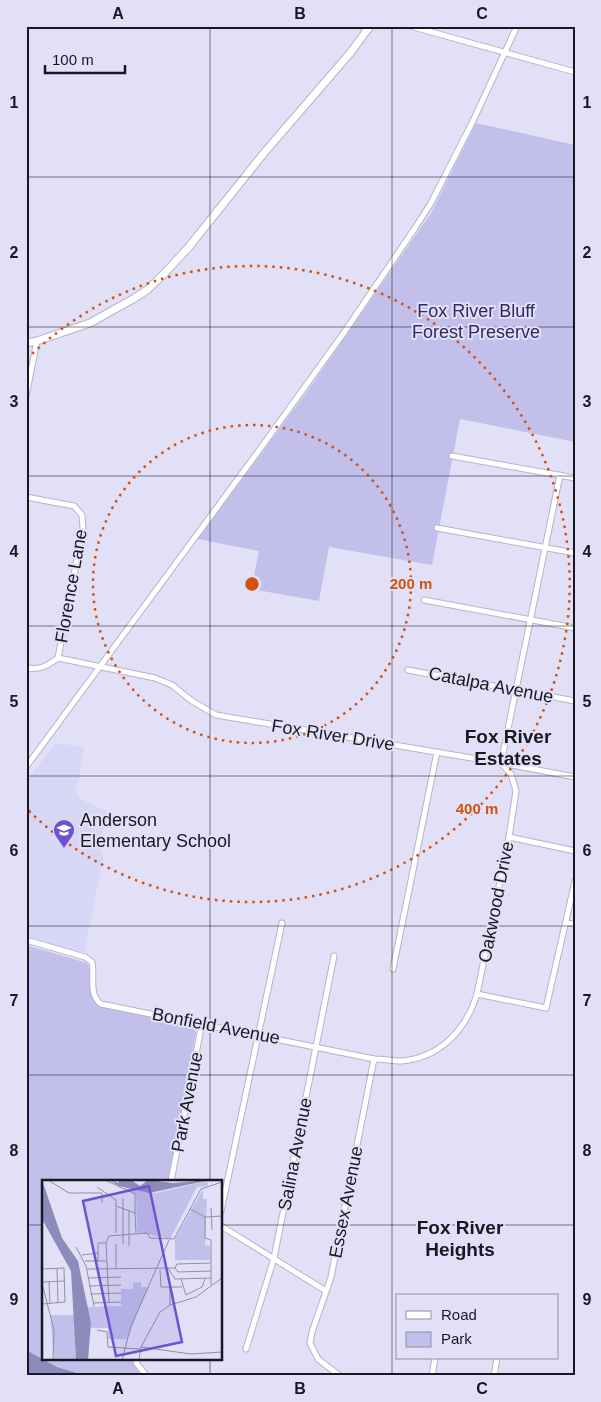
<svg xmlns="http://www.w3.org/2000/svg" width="601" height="1402" font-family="Helvetica,sans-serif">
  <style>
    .built { fill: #d8d6f5 }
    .green { fill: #c2bfeb }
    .water { fill: #8f8abc }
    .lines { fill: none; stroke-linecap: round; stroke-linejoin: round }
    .minor-casing { stroke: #b6b4cb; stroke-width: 7 }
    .tertiary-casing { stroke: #b6b4cb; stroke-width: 8 }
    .secondary-casing { stroke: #b6b4cb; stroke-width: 9 }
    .minor { stroke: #fff; stroke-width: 5 }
    .tertiary { stroke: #fff; stroke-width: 6 }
    .secondary { stroke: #fff; stroke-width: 7 }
    .grid { fill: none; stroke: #191820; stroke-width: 1; stroke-opacity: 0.55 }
    .ring { fill: none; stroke: #d3520e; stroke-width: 2.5; stroke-dasharray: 2.5 5 }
    .labels { text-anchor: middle; stroke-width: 4; stroke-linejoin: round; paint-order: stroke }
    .park-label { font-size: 18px; fill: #322663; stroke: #e1e0f7 }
    .street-label { font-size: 18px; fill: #191820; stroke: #e1e0f7 }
    .poi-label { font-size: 18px; fill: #191820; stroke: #e1e0f7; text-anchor: start }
    .neighbourhood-label { font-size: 19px; font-weight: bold; fill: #191820; stroke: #e1e0f7 }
    .inset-road { fill: none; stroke: #9190a1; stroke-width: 1 }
    .view { fill: #6d54ce; fill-opacity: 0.15; stroke: #6d54ce; stroke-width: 2.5 }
    .inset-edge { fill: none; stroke: #191820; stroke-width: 2.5 }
    .centre { fill: #d3520e; stroke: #e1e0f7; stroke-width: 2.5 }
    .ring-label { font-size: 15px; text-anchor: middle; font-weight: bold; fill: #d3520e; stroke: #e1e0f7; stroke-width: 4; stroke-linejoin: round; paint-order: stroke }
    .neatline { fill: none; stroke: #191820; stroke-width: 2 }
    .grid-label { font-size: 16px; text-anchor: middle; font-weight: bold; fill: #191820 }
  </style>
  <rect width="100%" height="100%" fill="#e1e0f7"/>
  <!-- built -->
  <polygon class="built" points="56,743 84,747 79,779 75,788 79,798 110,813 101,839 103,859 84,953 26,936 26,782"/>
  <!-- green -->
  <g class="green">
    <polygon points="476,123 575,145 575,442 460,419 432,565 329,547 319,601 251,589 259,551 198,539 308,390 431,213"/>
    <path d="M26 945 87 963C95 978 84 997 101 1007L183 1023 192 1026 196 1032 168 1181H44V1358H133L137 1370 141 1376H87L57 1367 26 1350Z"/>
  </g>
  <!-- water -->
  <polygon class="water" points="26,1350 57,1367 87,1376 26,1376"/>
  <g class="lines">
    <!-- minor casing -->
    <g class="minor-casing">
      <g id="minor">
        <polyline points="410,26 575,72"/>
        <polyline points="26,396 37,341"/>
        <polyline points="452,456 575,478"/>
        <polyline points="26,497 74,506 82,515 83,528 58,658"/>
        <polyline points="437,528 575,553"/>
        <polyline points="424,600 575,628"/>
        <path d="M26 668C40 670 47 666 58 658L155 678 172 685 192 701 216 715 501 763 575 777"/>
        <polyline points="408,670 575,701"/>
        <polyline points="26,767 260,449 343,334 415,228 431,203 473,121 517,26"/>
        <polyline points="509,837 575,851"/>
        <polyline points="566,923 575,924"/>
        <path d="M26 940 85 957 92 962C95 977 88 994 101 1004L374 1059C383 1059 392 1061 401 1061 440 1058 466 1030 477 994L509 837 516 791 511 774 501 763 560 475"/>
        <polyline points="393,969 437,752"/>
        <polyline points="477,994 546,1008 575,881"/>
        <polyline points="171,1181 202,1023"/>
        <polyline points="221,1211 282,923"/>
        <polyline points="221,1226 326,1291"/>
        <polyline points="246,1349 274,1258 334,956"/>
        <polyline points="135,1358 137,1364 147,1376"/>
        <polyline points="340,1376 318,1359 310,1343 312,1332 331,1277 374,1059"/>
        <polyline points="432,1376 435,1358"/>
        <polyline points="494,1376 497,1358"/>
      </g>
    </g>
    <!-- tertiary casing -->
    <g class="tertiary-casing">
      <polyline id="tertiary" points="361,26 369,29"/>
    </g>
    <!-- secondary casing -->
    <g class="secondary-casing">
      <polyline id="secondary" points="26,343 37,341 90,323 133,299 147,290 161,277 188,248 264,153 351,52 370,26"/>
    </g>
    <!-- minor -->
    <use href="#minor" class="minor"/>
    <!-- tertiary -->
    <use href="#tertiary" class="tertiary"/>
    <!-- secondary -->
    <use href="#secondary" class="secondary"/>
  </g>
  <!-- grid -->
  <path class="grid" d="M210 26V1181M392 26V1376M26 177H575M26 327H575M26 476H575M26 626H575M26 776H575M26 926H575M26 1075H575M26 1225H44M221 1225H575M210 1358V1376"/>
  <!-- distance rings -->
  <g class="ring">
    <circle cx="252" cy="584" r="159"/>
    <path d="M27 359A318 318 0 1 1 27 809"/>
  </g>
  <!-- icons -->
  <defs>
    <g id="school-pin" transform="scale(1.125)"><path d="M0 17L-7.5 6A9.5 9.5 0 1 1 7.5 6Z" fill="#6d54ce" stroke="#e1e0f7"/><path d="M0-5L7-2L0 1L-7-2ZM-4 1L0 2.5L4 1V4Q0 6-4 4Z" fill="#fff"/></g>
  </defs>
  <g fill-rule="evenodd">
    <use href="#school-pin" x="64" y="830"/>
  </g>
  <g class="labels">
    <!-- park labels -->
    <g class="park-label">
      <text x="476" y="317">Fox River Bluff<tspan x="476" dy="21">Forest Preserve</tspan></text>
    </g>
    <!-- street labels -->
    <g class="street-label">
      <text transform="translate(71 586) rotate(-80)" y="6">Florence Lane</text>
      <text transform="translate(491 685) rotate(11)" y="6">Catalpa Avenue</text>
      <text transform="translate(333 735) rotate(9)" y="6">Fox River Drive</text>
      <text transform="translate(496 902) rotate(-79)" y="6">Oakwood Drive</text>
      <text transform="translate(216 1026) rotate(11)" y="6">Bonfield Avenue</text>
      <text transform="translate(187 1102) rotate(-79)" y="6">Park Avenue</text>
      <text transform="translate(295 1154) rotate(-79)" y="6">Salina Avenue</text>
      <text transform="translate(346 1202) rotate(-79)" y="6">Essex Avenue</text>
    </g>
    <!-- poi labels -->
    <g class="poi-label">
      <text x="80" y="826">Anderson<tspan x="80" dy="21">Elementary School</tspan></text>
    </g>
    <!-- neighbourhood labels -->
    <g class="neighbourhood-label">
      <text x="508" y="743">Fox River<tspan x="508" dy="22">Estates</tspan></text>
      <text x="460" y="1234">Fox River<tspan x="460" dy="22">Heights</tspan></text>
    </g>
  </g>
  <!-- overview -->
  <g transform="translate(42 1180)">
    <rect width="180" height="180" fill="#e1e0f7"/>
    <path d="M165 1 166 6 155 7 128 59 95 52 94 15 83 8 114 13ZM161 9V19H165L163 65 168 66V80H133V59ZM99 102V107H106L85 159H66V148H49L45 127 79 126V109H91V103ZM8 135H32L34 180H12Z" fill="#c2bfeb"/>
    <path d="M0 0 20 58 36 81 49 143 46 180H34L29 91 0 39ZM67 0 77 3 76 0H89L98 6 106 0 131 3 168 0 107 13 77 6Z" fill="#8f8abc"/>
    <path class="inset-road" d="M6 0 27 13H60V23M63 0 93 14V33M55 7 74 20V53M74 26 93 33 94 53M169 28 170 50M148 29 163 37 180 36M87 31V66M163 37V58L169 60V105M74 64V89M81 64V18M34 67 44 86 52 126M40 75 56 73M43 81H64M56 81V63H64M15 88 16 123M126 88 133 99 169 98M133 88 136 92 169 91M133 88 135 84 169 83M0 89 22 88 23 122 0 124M45 89 133 88M118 90 119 107H140M46 98 79 97M139 99 144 115 160 107 163 99M0 102 22 101M7 102 8 123M0 103 12 150 11 180M47 106 79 105M128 107V125M48 114 79 113M67 122 64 63 67 56 105 53 108 58 132 59 159 9 180 2M51 123 79 122M55 150 65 152 66 167 98 169M99 167 149 174 180 172M80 180 89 146 127 60M97 180 99 167 118 132 128 125 154 117 180 98"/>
    <path class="view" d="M107 6 140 162 74 176 41 21Z"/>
    <rect width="180" height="180" class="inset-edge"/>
  </g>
  <circle cx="252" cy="584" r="8" class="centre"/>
  <g class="ring-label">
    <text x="411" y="589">200 m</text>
    <text x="477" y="814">400 m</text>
  </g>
  <!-- border -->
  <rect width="601" height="1402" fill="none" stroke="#e1e0f7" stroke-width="55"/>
  <!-- legend -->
  <rect x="396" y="1294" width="162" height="65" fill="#e1e0f7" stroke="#9190a1"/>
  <rect x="406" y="1311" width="25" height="8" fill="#ffffff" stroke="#9190a1"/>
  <text x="441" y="1320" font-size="15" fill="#191820">Road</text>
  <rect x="406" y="1332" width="25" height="15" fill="#c2bfeb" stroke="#9190a1"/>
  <text x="441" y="1344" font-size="15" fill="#191820">Park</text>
  <!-- scale -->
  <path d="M45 65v8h80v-8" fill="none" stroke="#191820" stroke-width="2.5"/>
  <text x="52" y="65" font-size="15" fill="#191820" stroke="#e1e0f7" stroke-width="4" paint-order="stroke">100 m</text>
  <rect x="28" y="28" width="546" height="1346" class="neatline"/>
  <g class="grid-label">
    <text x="118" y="19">A</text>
    <text x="300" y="19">B</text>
    <text x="482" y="19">C</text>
    <text x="14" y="108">1</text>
    <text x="587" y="108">1</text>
    <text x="14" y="258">2</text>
    <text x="587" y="258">2</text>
    <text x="14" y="407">3</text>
    <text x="587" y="407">3</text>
    <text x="14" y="557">4</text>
    <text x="587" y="557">4</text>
    <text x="14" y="707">5</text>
    <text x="587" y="707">5</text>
    <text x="14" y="856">6</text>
    <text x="587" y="856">6</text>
    <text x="14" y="1006">7</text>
    <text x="587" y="1006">7</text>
    <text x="14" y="1156">8</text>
    <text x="587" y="1156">8</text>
    <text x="14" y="1305">9</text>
    <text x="587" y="1305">9</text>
    <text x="118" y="1394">A</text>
    <text x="300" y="1394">B</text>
    <text x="482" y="1394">C</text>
  </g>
</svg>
